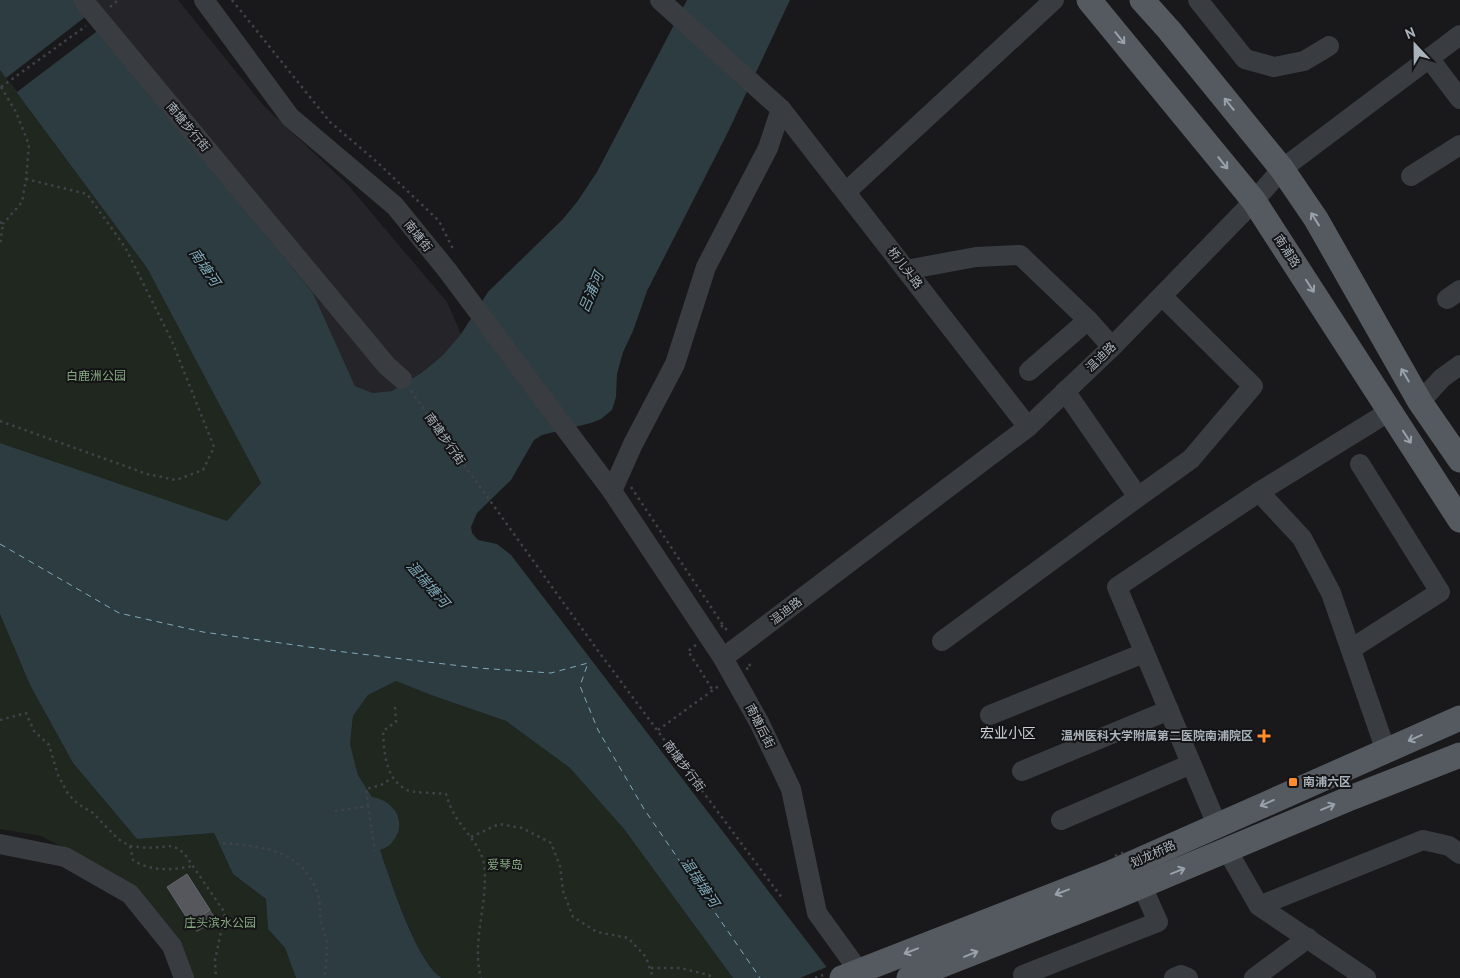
<svg xmlns="http://www.w3.org/2000/svg" width="1460" height="978" font-family="'PT Sans','Noto Sans SC',sans-serif">
  <style>
    .built { fill: #252529 }
    .green { fill: #1f271e }
    .water { fill: #2d3c41 }
    .pier { fill: #19191b }
    .lines { fill: none; stroke-linecap: round; stroke-linejoin: round }
    .ferry { stroke: #7faaba; stroke-width: 1; stroke-dasharray: 6 5; stroke-linecap: butt }
    .path { stroke: #3f4348; stroke-width: 2.5; stroke-dasharray: 2.5 4; stroke-linecap: butt }
    .minor { stroke: #393c41; stroke-width: 20 }
    .major { stroke: #555a60; stroke-width: 25 }
    .path-bridge { stroke: #3f4348; stroke-width: 2.5; stroke-dasharray: 2.5 4; stroke-linecap: butt }
    .minor-bridge { stroke: #393c41; stroke-width: 20 }
    .major-bridge { stroke: #555a60; stroke-width: 25 }
    .wall { fill: #4a4c50 }
    .building { fill: #55575c; stroke: #62656b }
    .oneway { stroke: #99a1aa }
    .poi-dot { fill: #ff8d2d; stroke: #141416; stroke-width: 2 }
    .labels { text-anchor: middle; stroke-width: 4; stroke-linejoin: round; paint-order: stroke }
    .street-label { font-size: 12px; fill: #aab3bc; stroke: #141416 }
    .park-label { font-size: 12px; fill: #86a980; stroke: #141416 }
    .poi-label { font-size: 12px; font-weight: bold; fill: #aab3bc; stroke: #141416; text-anchor: end }
    .water-label { font-size: 14px; font-style: italic; fill: #7faaba; stroke: #141416 }
    .neighbourhood-label { font-size: 14px; fill: #ccd1d8; stroke: #141416 }
  </style>
  <rect width="100%" height="100%" fill="#19191b"/>
  <!-- built -->
  <polygon class="built" points="74,0 178,0 264,106 348,185 447,302 461,334 442,356 409,382 392,391 373,393 355,386 313,293"/>
  <!-- green -->
  <g class="green">
    <polygon points="0,70 147,268 261,483 227,522 0,443"/>
    <polygon points="0,614 30,685 73,763 137,839 214,833 233,874 266,899 268,929 285,948 296,978 190,978 113,873 41,836 0,829"/>
    <path d="M396 681 431 695 506 721 570 768 624 829 733 978H442C416 962 391 880 380 850 391 845 406 828 397 815 395 812 391 809 389 807 383 801 380 799 372 797L358 775 350 744 353 716 368 695Z"/>
  </g>
  <!-- water -->
  <path class="water" d="M0 0H74L313 293 355 386 373 393 392 391 421 373 442 356 461 334 488 292 563 219 577 202 597 172 687 0H790L728 132 647 291 633 331 623 352 617 374 616 397 612 410 601 419 591 423 542 435 534 440 511 480 477 513 471 527 472 533 478 540 497 544 511 555 835 978H733L624 829 570 768 506 721 431 695 396 681 368 695 353 716 350 744 358 775 372 797C393 800 409 822 393 841 390 846 385 848 380 850 391 881 416 962 442 978H296L285 948 268 929 266 899 233 874 214 833 137 839 73 763 30 685 0 614V443L227 521 261 483 147 268 0 70Z"/>
  <!-- pier -->
  <g class="pier">
    <polygon points="89,14 100,29 17,92 6,78"/>
    <polygon points="829,966 838,978 800,978"/>
  </g>
  <g class="lines">
    <!-- ferry -->
    <polyline class="ferry" points="0,544 119,613 203,632 344,652 478,668 551,673 588,663 580,686 598,730 644,809 760,978"/>
    <!-- path -->
    <g class="path">
      <polyline points="232,0 330,122 377,162 439,221 454,251"/>
      <polyline points="110,7 118,0"/>
      <polyline points="1,87 16,112 29,145 26,179 22,202 3,224"/>
      <polyline points="1,87 86,26"/>
      <polyline points="0,222 3,224 0,244"/>
      <polyline points="411,391 596,648 782,898"/>
      <polyline points="0,421 147,474 176,480 203,470 214,447 171,339 125,247 87,194 26,179"/>
      <polyline points="631,487 723,625"/>
      <polyline points="721,627 723,625 729,633"/>
      <polyline points="696,645 688,651 712,689"/>
      <polyline points="746,669 751,667 747,661"/>
      <path d="M395 707 396 722 383 731C384 752 385 779 407 790 412 793 438 793 446 794 448 800 450 806 453 812 461 828 481 845 484 864 489 902 471 941 481 978"/>
      <polyline points="0,720 26,713 34,731 49,745 58,775 68,794 78,804 93,813 118,839 130,846 147,848 173,846 184,853 225,913 215,960 216,978"/>
      <polyline points="658,730 720,685"/>
      <polyline points="368,806 366,789 381,785 392,778"/>
      <polyline points="335,811 368,806 375,851"/>
      <polyline points="471,837 499,824 522,828 551,843 560,866 563,891 573,917 597,932 628,938 646,957 653,978"/>
      <path d="M223 843C265 847 301 849 318 894 321 905 319 915 322 925 324 933 327 939 327 947 327 957 325 968 325 978"/>
      <path d="M130 846 133 860C151 872 172 870 193 866"/>
      <polyline points="651,968 680,968 709,975 712,978"/>
    </g>
    <!-- minor -->
    <g class="minor">
      <polyline points="83,0 387,366 402,379"/>
      <polyline points="204,0 290,117 395,206 447,270"/>
      <polyline points="660,0 781,109 1028,427"/>
      <polyline points="1198,0 1245,59 1274,67 1304,61 1329,46"/>
      <polyline points="1429,58 1460,99"/>
      <polyline points="781,109 768,148 706,267 675,364 633,444 612,491 723,658 759,722 791,789 817,913 864,978"/>
      <polyline points="1411,176 1460,145"/>
      <polyline points="846,192 1054,0"/>
      <polyline points="906,270 976,257 1020,255 1088,320 1029,371"/>
      <polyline points="1447,299 1460,290"/>
      <polyline points="1088,320 1112,347"/>
      <polyline points="1420,402 1442,378 1460,365"/>
      <polyline points="1259,492 1302,538 1331,593 1386,751"/>
      <polyline points="1138,497 1191,459 1253,386 1162,296"/>
      <polyline points="942,641 1138,497 1065,391"/>
      <polyline points="1351,649 1440,592 1360,464"/>
      <polyline points="723,658 1028,427 1112,347 1254,201 1282,169 1460,35"/>
      <polyline points="990,715 1144,653"/>
      <polyline points="1022,771 1169,710"/>
      <polyline points="1061,820 1191,764"/>
      <polyline points="1217,825 1117,587 1259,492 1390,411"/>
      <polyline points="0,844 65,857 130,894 172,946 184,978"/>
      <polyline points="1227,850 1259,906 1366,978"/>
      <polyline points="1259,906 1423,840 1449,846 1460,854"/>
      <polyline points="1024,978 1023,975 1158,922 1142,886"/>
      <polyline points="1174,978 1181,975 1188,978"/>
      <polyline points="1254,978 1308,938"/>
    </g>
    <!-- major -->
    <g class="major">
      <polyline points="1089,0 1254,201 1460,520"/>
      <polyline points="1142,0 1169,30 1282,169 1316,219 1420,402 1460,460"/>
      <polyline points="1108,874 1460,718"/>
      <polyline points="909,978 1117,896 1353,797 1460,755"/>
    </g>
    <!-- path-bridge -->
    <g class="path-bridge">
      <polyline points="1115,856 1125,852"/>
      <polyline points="815,978 823,975"/>
    </g>
    <!-- minor-bridge -->
    <polyline class="minor-bridge" points="447,270 612,491"/>
    <!-- major-bridge -->
    <polyline class="major-bridge" points="842,978 1108,874"/>
  </g>
  <!-- wall -->
  <polygon class="wall" points="187,874 217,920 197,932 190,923"/>
  <!-- building -->
  <polygon class="building" points="187,874 210,910 190,923 167,887"/>
  <!-- one-way arrows -->
  <defs><path id="oneway-shaft" d="M-6 0H5M1.5-3L5.5 0L1.5 3" fill="none" stroke-width="1.6" stroke-linecap="round" stroke-linejoin="round" transform="scale(1.25)"/></defs>
  <g class="oneway">
    <use href="#oneway-shaft" transform="translate(1120 38) rotate(51)"/>
    <use href="#oneway-shaft" transform="translate(1229 104) rotate(-129)"/>
    <use href="#oneway-shaft" transform="translate(1223 163) rotate(51)"/>
    <use href="#oneway-shaft" transform="translate(1315 219) rotate(-122)"/>
    <use href="#oneway-shaft" transform="translate(1310 286) rotate(57)"/>
    <use href="#oneway-shaft" transform="translate(1405 375) rotate(-120)"/>
    <use href="#oneway-shaft" transform="translate(1407 437) rotate(57)"/>
    <use href="#oneway-shaft" transform="translate(1415 738) rotate(156)"/>
    <use href="#oneway-shaft" transform="translate(1267 803) rotate(156)"/>
    <use href="#oneway-shaft" transform="translate(1328 807) rotate(-23)"/>
    <use href="#oneway-shaft" transform="translate(1178 871) rotate(-22)"/>
    <use href="#oneway-shaft" transform="translate(1062 892) rotate(159)"/>
    <use href="#oneway-shaft" transform="translate(911 951) rotate(159)"/>
    <use href="#oneway-shaft" transform="translate(971 954) rotate(-22)"/>
  </g>
  <!-- markers -->
  <g class="poi-dot">
    <path d="M1261.5 728.5h5v5h5v5h-5v5h-5v-5h-5v-5h5z"/>
    <rect x="1288" y="777" width="10" height="10" rx="2.5"/>
  </g>
  <g class="labels">
    <!-- street labels -->
    <g class="street-label">
      <text transform="translate(188 127) rotate(50)" y="4">南塘步行街</text>
      <text transform="translate(418 236) rotate(51)" y="4">南塘街</text>
      <text transform="translate(1287 251) rotate(57)" y="4">南浦路</text>
      <text transform="translate(905 268) rotate(52)" y="4">桥儿头路</text>
      <text transform="translate(1101 357) rotate(-44)" y="4">温迪路</text>
      <text transform="translate(445 439) rotate(55)" y="4">南塘步行街</text>
      <text transform="translate(786 611) rotate(-37)" y="4">温迪路</text>
      <text transform="translate(760 726) rotate(63)" y="4">南塘后街</text>
      <text transform="translate(684 766) rotate(53)" y="4">南塘步行街</text>
      <text transform="translate(1153 854) rotate(-24)" y="4">划龙桥路</text>
    </g>
    <!-- park labels -->
    <g class="park-label">
      <text x="96" y="380">白鹿洲公园</text>
      <text x="505" y="869">爱琴岛</text>
      <text x="220" y="927">庄头滨水公园</text>
    </g>
    <!-- poi labels -->
    <g class="poi-label">
      <text x="1253" y="740">温州医科大学附属第二医院南浦院区</text>
      <text x="1303" y="786" text-anchor="start">南浦六区</text>
    </g>
    <!-- water labels -->
    <g class="water-label">
      <text transform="translate(205 267) rotate(56)" y="5">南塘河</text>
      <text transform="translate(591 292) rotate(-67)" y="5">吕浦河</text>
      <text transform="translate(428 584) rotate(49)" y="5">温瑞塘河</text>
      <text transform="translate(700 882) rotate(56)" y="5">温瑞塘河</text>
    </g>
    <!-- neighbourhood labels -->
    <g class="neighbourhood-label">
      <text x="1008" y="738">宏业小区</text>
    </g>
  </g>
  <!-- north arrow -->
  <g transform="translate(1415 45) rotate(338)" stroke="#141416" stroke-width="4" paint-order="stroke">
  <path d="M0-4L9 19L0 12L-9 19Z" fill="#aab3bc"/>
  <text y="-8" font-size="14" font-weight="bold" text-anchor="middle" fill="#aab3bc">N</text>
  </g>
</svg>
